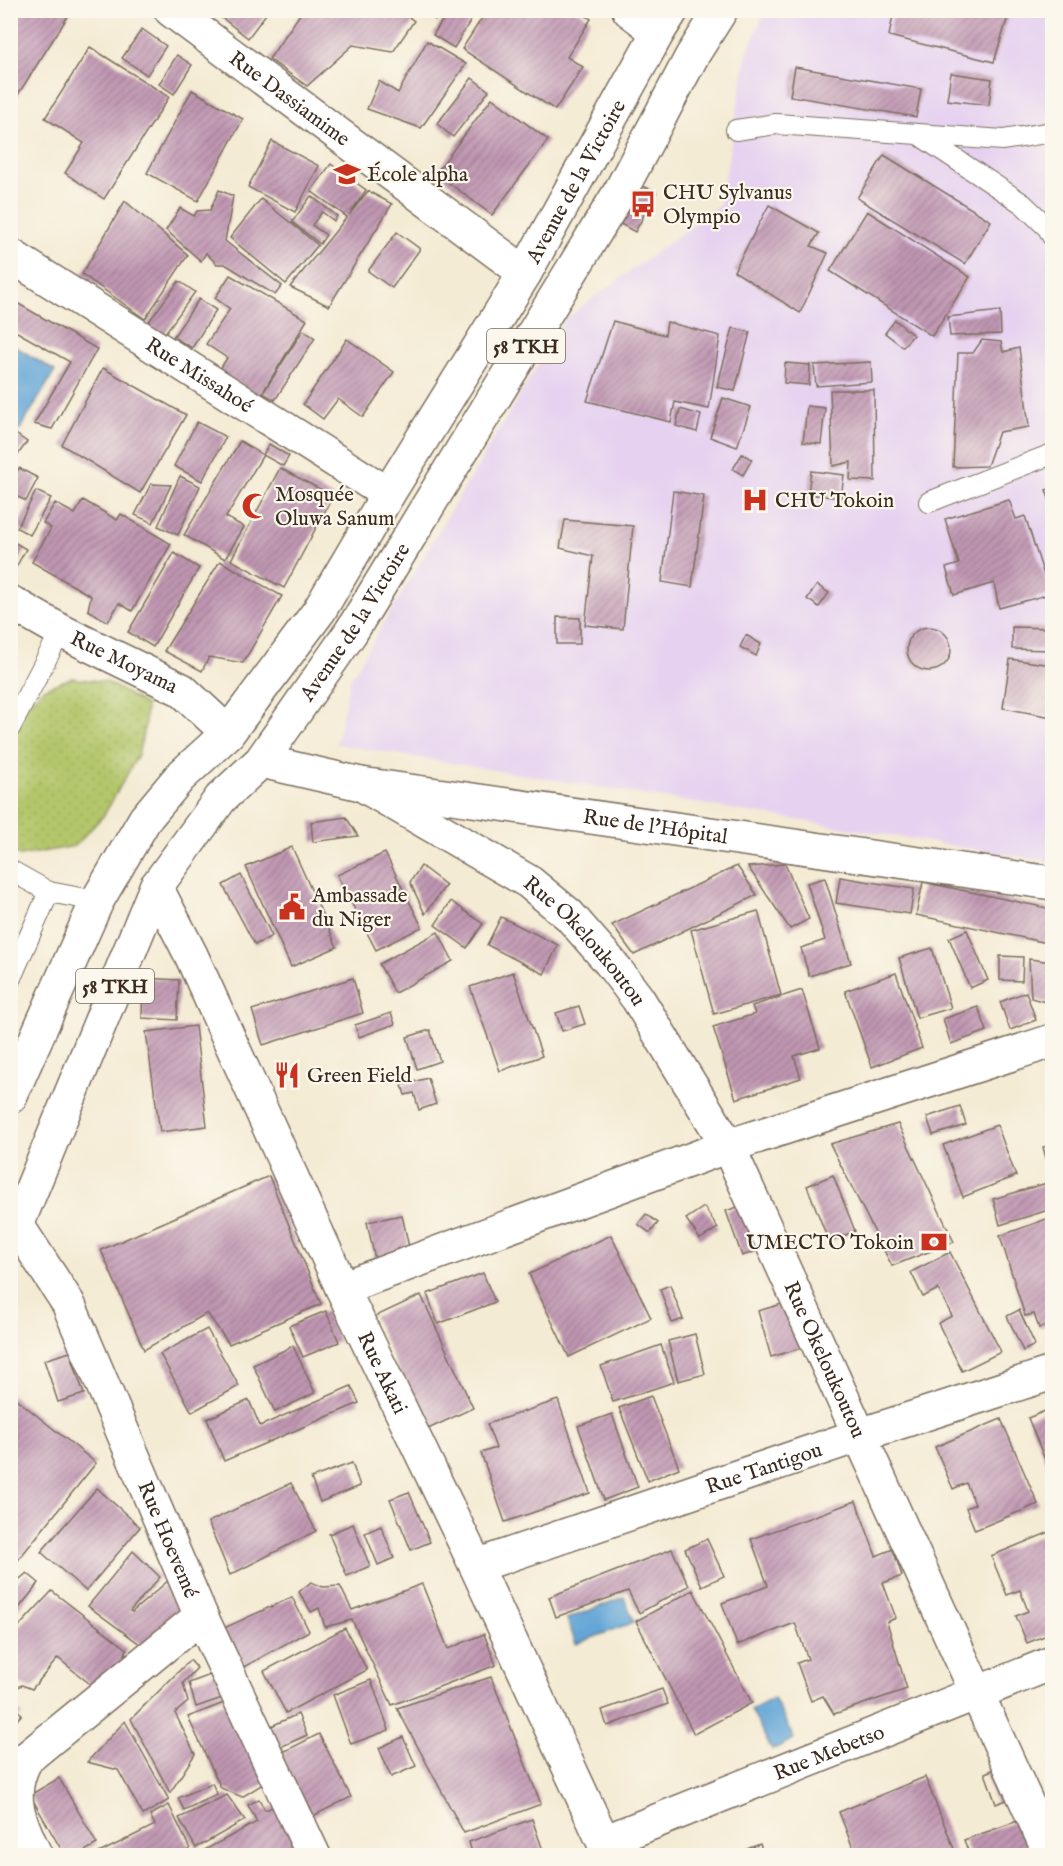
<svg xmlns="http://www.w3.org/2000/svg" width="1063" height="1866" font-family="'IM FELL English',serif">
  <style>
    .built { fill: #e6d2f0 }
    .grass { fill: url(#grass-dots); stroke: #777844; stroke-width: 1.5 }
    .water { fill: #63a6d7; stroke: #4f687a; stroke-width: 1.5 }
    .building { fill: url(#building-hatch) }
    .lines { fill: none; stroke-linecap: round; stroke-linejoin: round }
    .lane-casing { stroke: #7c6e5e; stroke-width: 22 }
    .street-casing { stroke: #7c6e5e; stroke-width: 36 }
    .secondary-casing { stroke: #7c6e5e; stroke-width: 36 }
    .highway-casing { stroke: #7c6e5e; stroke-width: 36 }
    .lane { stroke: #fff; stroke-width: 20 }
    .street { stroke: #fff; stroke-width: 33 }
    .secondary { stroke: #fff; stroke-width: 33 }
    .highway { stroke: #fff; stroke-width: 33 }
    .labels { text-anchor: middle; stroke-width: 4.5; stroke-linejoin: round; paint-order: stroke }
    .shield { fill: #fbf7ec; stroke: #75685c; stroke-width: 1.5 }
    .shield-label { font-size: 20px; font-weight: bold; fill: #3b2a1e }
    .street-label { font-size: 21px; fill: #3b2a1e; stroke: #fbf7ec }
    .poi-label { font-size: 21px; fill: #3b2a1e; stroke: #fbf7ec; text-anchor: start }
  </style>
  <defs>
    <pattern id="grass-dots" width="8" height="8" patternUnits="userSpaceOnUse" patternTransform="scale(1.5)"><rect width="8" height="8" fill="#b3c66a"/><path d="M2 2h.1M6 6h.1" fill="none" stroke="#9baa5b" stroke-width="1.8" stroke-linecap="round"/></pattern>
    <pattern id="building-hatch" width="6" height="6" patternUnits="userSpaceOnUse" patternTransform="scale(1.5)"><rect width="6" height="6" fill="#c096b2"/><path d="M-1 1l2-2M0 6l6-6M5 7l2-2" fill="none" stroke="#9d7b90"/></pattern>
  </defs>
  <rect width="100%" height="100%" fill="#fbf7ec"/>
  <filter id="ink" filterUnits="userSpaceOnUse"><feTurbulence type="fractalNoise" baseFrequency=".0167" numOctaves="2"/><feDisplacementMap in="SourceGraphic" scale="12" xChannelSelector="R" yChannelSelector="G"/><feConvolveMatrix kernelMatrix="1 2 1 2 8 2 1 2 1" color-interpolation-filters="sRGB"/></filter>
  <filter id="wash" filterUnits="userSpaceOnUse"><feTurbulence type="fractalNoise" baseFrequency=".008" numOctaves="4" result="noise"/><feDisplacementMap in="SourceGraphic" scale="24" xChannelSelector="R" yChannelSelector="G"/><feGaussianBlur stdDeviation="1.35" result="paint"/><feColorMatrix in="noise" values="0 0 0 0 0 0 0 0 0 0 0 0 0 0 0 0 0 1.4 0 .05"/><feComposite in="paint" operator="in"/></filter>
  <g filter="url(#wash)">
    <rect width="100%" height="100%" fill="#f4ebd4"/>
    <!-- built -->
    <polygon class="built" points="765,11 1052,11 1052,862 336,744 350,680 565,319 720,205 747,53"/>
    <!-- grass -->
    <polygon class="grass" points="71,678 107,682 146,705 145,725 138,755 104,815 75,846 20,856 11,850 11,733 27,704 43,689"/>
    <!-- water -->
    <g class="water">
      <polygon points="11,344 55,371 19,431 11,425"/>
      <polygon points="624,1597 634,1622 576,1644 567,1619"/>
      <polygon points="774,1698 794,1739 772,1750 751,1710"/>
    </g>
    <g id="blocks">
      <!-- building -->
      <g class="building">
        <polygon points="10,10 72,10 10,107"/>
        <polygon points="220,10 269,10 248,38 217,14"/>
        <polygon points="303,10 399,10 414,21 393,52 353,45 307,86 269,59"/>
        <polygon points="421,10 441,10 435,20"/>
        <polygon points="449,10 477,10 454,48 433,35"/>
        <polygon points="487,10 577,10 591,19 567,57 583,67 555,110 462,49"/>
        <polygon points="894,10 1010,10 994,62 889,36"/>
        <polygon points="1037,10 1052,10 1051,16 1037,11"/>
        <polygon points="142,29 166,46 147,75 122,58"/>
        <polygon points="427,41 466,64 421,128 367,109 379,81 398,93"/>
        <polygon points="90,47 169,97 104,199 65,173 84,143 45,118"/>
        <polygon points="177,55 192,65 174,94 159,84"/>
        <polygon points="795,67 921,89 916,117 790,96"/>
        <polygon points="951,73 992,79 989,105 947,100"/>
        <polygon points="472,78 489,91 453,137 437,124"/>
        <polygon points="192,90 243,119 198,201 147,173"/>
        <polygon points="492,98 548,140 492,215 436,173"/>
        <polygon points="272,141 319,166 295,212 248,187"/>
        <polygon points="884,155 991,221 965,264 857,198"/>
        <polygon points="331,164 366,190 349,215 368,191 392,204 329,306 290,287 347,217 311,191"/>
        <polygon points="638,183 656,193 635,232 617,222"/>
        <polygon points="219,190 233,196 225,241 282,286 275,295 225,264 217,264 206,253 201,261 166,230 180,208 194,216 197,211 210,210"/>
        <polygon points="311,196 337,216 334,221 322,212 312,225 326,235 320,244 292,222"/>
        <polygon points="261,199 318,245 286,284 230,238"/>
        <polygon points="125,201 188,255 145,319 82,274"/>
        <polygon points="769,205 819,233 811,246 828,253 800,313 734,271"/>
        <polygon points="867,211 970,277 932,336 830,271"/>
        <polygon points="397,232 420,249 392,288 368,271"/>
        <polygon points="230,275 307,320 260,397 219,371 227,358 206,344 230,309 215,298"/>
        <polygon points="179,281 195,292 163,336 147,324"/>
        <polygon points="10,299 97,349 52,429 34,424 70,362 10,328"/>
        <polygon points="199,299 216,310 192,348 173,337"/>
        <polygon points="1000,311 1001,334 950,336 948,317"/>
        <polygon points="895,320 913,335 903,347 885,333"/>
        <polygon points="613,321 665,335 667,322 720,336 709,409 675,402 671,422 587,401"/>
        <polygon points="733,328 750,332 735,391 717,387"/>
        <polygon points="303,330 315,338 275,400 263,393"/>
        <polygon points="347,339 394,372 363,417 338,399 323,419 303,404"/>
        <polygon points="982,340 1001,342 1003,352 1019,348 1029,427 999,432 987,466 953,467 958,353 973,353"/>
        <polygon points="871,362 872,382 816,386 814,365"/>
        <polygon points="785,363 810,365 809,385 784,383"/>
        <polygon points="103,368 186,415 140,493 62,445"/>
        <polygon points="830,390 874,390 875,481 850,480 851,462 833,466"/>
        <polygon points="723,398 751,407 737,447 710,437"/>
        <polygon points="807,406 825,408 821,444 803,442"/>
        <polygon points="680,409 701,415 697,432 676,426"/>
        <polygon points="197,422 226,437 202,481 174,466"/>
        <polygon points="10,430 27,442 10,466"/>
        <polygon points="240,441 263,455 226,517 244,527 225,559 184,535"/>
        <polygon points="269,444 289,456 283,466 263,455"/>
        <polygon points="742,454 752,459 743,475 733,469"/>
        <polygon points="19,468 38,478 26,501 10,493 10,485"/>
        <polygon points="280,468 333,496 284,588 231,560"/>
        <polygon points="811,471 844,475 841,498 808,494"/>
        <polygon points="180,476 200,486 178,535 158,526"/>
        <polygon points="151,484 171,485 153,523 135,515"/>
        <polygon points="1052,488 1052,506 1046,490"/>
        <polygon points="36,491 51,498 30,535 17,528"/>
        <polygon points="673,491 704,496 692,587 662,582"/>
        <polygon points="83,500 117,520 121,514 171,544 132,611 119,603 108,622 88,610 91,596 32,562 51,528 43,523 55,503 75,514"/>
        <polygon points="1009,500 1016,519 1025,516 1050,594 999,608 994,583 954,595 946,568 959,564 945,519"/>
        <polygon points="565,520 633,526 623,629 585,625 593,556 560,548"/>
        <polygon points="10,540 26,549 10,578"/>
        <polygon points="174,553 199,568 153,647 128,632"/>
        <polygon points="220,561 282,596 243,663 209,657 202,671 164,651"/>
        <polygon points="817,585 829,593 819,607 807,599"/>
        <polygon points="557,617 580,618 580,644 557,644"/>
        <circle cx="929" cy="649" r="22"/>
        <polygon points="1012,627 1052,628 1052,650 1012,649"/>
        <polygon points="746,635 761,644 756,656 740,647"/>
        <polygon points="1010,659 1052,665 1052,717 1003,708"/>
        <polygon points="346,817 358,836 313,842 311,822"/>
        <polygon points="292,847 337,947 291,967 246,867"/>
        <polygon points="385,853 422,927 376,950 337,875"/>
        <polygon points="785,864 809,919 790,929 748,867"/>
        <polygon points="421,866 446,885 425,914 410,882"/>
        <polygon points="737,866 757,895 634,955 612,925"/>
        <polygon points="241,875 272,936 255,945 223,885"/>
        <polygon points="840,877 914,889 910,914 836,903"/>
        <polygon points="825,878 851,963 809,976 801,948 825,940 807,883"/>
        <polygon points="923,882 1052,909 1052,944 916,915"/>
        <polygon points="451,901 483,924 467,948 435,925"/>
        <polygon points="758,911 781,995 714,1014 691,930"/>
        <polygon points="501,917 558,945 544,974 487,945"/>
        <polygon points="967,930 988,980 970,988 949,938"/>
        <polygon points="438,932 453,961 395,993 379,964"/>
        <polygon points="932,948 951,1008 917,1018 899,958"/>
        <polygon points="1000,956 1023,957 1022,981 1000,980"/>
        <polygon points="1029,959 1052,962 1052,1004 1031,998"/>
        <polygon points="513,972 542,1056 500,1071 470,987"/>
        <polygon points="896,973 922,1048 872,1067 845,991"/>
        <polygon points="143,978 179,980 177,1020 142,1018"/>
        <polygon points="353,978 363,1013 263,1045 252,1010"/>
        <polygon points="802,990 820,1048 794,1056 801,1078 736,1099 713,1027 755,1014 752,1006"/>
        <polygon points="1026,992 1036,1020 1010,1030 1000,1002"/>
        <polygon points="579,1006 585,1024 562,1031 556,1013"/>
        <polygon points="978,1007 987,1031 951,1044 943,1019"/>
        <polygon points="391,1013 395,1024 359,1037 355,1025"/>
        <polygon points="195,1026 207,1126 160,1132 146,1032"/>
        <polygon points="430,1030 440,1061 417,1069 407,1037"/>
        <polygon points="428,1078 436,1104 419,1110 414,1093 405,1095 402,1085"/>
        <polygon points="960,1106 966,1125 933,1135 927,1117"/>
        <polygon points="898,1124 954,1242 892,1266 830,1144"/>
        <polygon points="997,1125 1016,1176 963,1197 943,1145"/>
        <polygon points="1052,1145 1052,1181 1043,1147"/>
        <polygon points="833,1175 855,1231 829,1242 807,1186"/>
        <polygon points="269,1176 321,1304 229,1344 207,1313 144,1350 101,1250"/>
        <polygon points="1047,1183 1052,1200 1052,1209 1000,1225 993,1199"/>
        <polygon points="752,1202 768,1247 742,1256 726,1211"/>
        <polygon points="704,1207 718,1228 700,1239 686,1219"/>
        <polygon points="646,1214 658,1223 650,1233 638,1224"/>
        <polygon points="402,1215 412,1261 377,1269 367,1222"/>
        <polygon points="1049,1218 1052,1229 1052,1323 1039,1328 1034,1314 1025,1316 1000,1236"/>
        <polygon points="611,1235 651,1318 569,1357 529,1274"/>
        <polygon points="950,1252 1001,1352 962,1371 938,1323 952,1316 938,1289 923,1297 911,1272"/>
        <polygon points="483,1273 495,1302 438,1324 427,1294"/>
        <polygon points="670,1285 683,1319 672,1323 660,1289"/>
        <polygon points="421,1295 473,1408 426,1430 374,1317"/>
        <polygon points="792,1301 805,1347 771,1357 758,1311"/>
        <polygon points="1019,1310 1035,1345 1023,1351 1007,1316"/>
        <polygon points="326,1311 339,1342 303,1357 289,1326"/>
        <polygon points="207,1329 239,1386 192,1412 160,1354"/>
        <polygon points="695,1334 705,1374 678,1381 668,1341"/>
        <polygon points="661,1345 674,1382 613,1402 601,1366"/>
        <polygon points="293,1346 315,1393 275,1412 253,1365"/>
        <polygon points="70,1352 84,1394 58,1402 44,1360"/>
        <polygon points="351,1386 359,1403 224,1461 207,1419 249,1400 260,1426"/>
        <polygon points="10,1394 96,1463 10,1570"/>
        <polygon points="651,1396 679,1468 648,1481 619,1408"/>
        <polygon points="558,1400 590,1493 505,1522 481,1453 496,1448 487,1424"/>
        <polygon points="1052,1408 1052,1477 1028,1418"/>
        <polygon points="612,1414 638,1487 604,1500 578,1426"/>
        <polygon points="1001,1419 1038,1504 975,1530 966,1508 975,1504 966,1483 953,1489 935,1447"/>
        <polygon points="352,1463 360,1486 320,1502 311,1478"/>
        <polygon points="291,1483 316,1531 230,1575 208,1522"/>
        <polygon points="97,1488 140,1527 86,1591 41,1552"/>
        <polygon points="409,1492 430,1542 411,1550 390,1499"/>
        <polygon points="856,1501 876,1556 893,1549 902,1576 883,1583 896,1618 887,1622 907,1689 834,1714 823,1696 811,1701 797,1663 808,1659 795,1623 737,1645 722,1603 768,1586 751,1539"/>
        <polygon points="353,1524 370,1566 347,1576 329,1534"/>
        <polygon points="381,1526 394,1558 378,1565 365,1533"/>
        <polygon points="1052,1531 1052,1633 1027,1643 1016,1616 1028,1611 1020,1590 1007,1595 991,1556"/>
        <polygon points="707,1539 724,1576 702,1586 685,1549"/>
        <polygon points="672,1549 689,1586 639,1613 628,1591 556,1617 549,1597"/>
        <polygon points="133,1551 160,1577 130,1611 132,1612 170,1579 186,1618 144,1647 88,1606"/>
        <polygon points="27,1573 39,1583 10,1619 10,1587"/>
        <polygon points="311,1582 323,1587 340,1586 352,1610 422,1584 448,1649 484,1634 496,1665 392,1705 352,1620 325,1627 319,1608 311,1612 299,1592"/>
        <polygon points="693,1590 752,1703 694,1734 636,1621"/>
        <polygon points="52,1591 127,1649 119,1670 96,1689 58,1658 32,1689 22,1685 10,1690 10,1636"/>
        <polygon points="292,1597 309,1631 242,1668 222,1629"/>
        <polygon points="345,1628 367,1670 286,1713 264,1671"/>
        <polygon points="190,1660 197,1668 183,1683 188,1702 175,1713 195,1754 170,1793 131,1719"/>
        <polygon points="218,1672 225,1697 196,1707 189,1683"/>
        <polygon points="491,1677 541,1804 464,1833 397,1708"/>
        <polygon points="371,1680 389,1730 351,1744 333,1695"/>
        <polygon points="662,1689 668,1704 607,1726 602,1710"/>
        <polygon points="229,1701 266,1782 242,1797 221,1788 188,1717"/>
        <polygon points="10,1705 22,1714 10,1728"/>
        <polygon points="298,1714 307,1735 276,1749 267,1728"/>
        <polygon points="125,1721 169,1800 143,1815 118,1770 87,1762"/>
        <polygon points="319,1734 351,1797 311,1817 279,1754"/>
        <polygon points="403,1737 416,1766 391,1777 379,1748"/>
        <polygon points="1005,1765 1017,1796 996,1804 985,1773"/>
        <polygon points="925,1777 957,1856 856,1856 839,1812"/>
        <polygon points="59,1778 97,1844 76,1856 65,1856 30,1795"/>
        <polygon points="212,1783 217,1794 184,1810 178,1798"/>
        <polygon points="227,1795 245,1820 196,1848 179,1818"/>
        <polygon points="259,1799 265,1810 282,1803 306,1856 198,1856 197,1854 257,1822 248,1805"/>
        <polygon points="169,1805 190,1849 177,1856 93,1856 155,1825 150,1815"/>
        <polygon points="1029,1817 1040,1846 1012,1856 970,1856 964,1840"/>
        <polygon points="532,1819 545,1856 473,1856 469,1842"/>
        <polygon points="760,1844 764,1856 743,1856 742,1851"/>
        <polygon points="373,1849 376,1856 356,1856 356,1855"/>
      </g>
    </g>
  </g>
  <g filter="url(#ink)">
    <use href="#blocks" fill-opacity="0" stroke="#7c6e5e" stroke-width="1.5"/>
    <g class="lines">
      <!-- lane casing -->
      <g class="lane-casing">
        <g id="lane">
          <polyline points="736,130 776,124 1003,140 1052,132"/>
          <polyline points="918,134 1023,204 1048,228 1052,236"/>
          <polyline points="929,502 1052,454"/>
          <polyline points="10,728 61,631"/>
          <polyline points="10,870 49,892"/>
          <polyline points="10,980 49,892 97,901"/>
        </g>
      </g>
      <!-- street casing -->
      <g class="street-casing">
        <g id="street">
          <path id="s1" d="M171 10 525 273"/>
          <polyline points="629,10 658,32"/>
          <path id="s2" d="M10 255 388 494"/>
          <path id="s3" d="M10 602 61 631 182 690 228 733"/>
          <path id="s4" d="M361 784 529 882 569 915 610 962 638 999 728 1146 1051 1856"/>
          <path id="s5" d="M156 887 191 955 342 1288 476 1566 610 1856"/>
          <path id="s6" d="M17 1225 68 1303 201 1616 314 1856"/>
          <polyline points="342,1288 728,1146 1052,1041"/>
          <path id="s7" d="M476 1566 860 1435 1052 1373"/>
          <path id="s8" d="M604 1842 1052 1663"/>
          <path d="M36 1856C19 1821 6 1793 27 1758L201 1616"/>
        </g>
      </g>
      <!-- secondary casing -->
      <g class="secondary-casing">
        <g id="secondary">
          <path id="s9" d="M261 761 361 784 1052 883"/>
        </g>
      </g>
      <!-- highway casing -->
      <g class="highway-casing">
        <g id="highway">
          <path id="s10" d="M10 1097 97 901 145 819 180 777 228 733 319 611 388 494 525 273 658 32 672 10"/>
          <path id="s11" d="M10 1237 17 1225 156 887 221 798 261 761 351 632 621 190 692 56 721 10"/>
        </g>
      </g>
      <!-- lane -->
      <use href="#lane" class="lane"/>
      <!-- street -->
      <use href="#street" class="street"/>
      <!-- secondary -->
      <use href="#secondary" class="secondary"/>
      <!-- highway -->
      <use href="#highway" class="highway"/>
    </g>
  </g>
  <!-- icons -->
  <defs>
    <g id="school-bare" transform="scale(2.07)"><path d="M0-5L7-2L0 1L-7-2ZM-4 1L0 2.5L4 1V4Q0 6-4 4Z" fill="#c8321e" stroke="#fbf7ec" stroke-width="2.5" paint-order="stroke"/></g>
    <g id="bus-bare" transform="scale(2.07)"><path d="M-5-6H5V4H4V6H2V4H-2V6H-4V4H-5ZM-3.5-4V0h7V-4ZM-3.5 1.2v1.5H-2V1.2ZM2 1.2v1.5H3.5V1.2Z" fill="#c8321e" stroke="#fbf7ec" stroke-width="2.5" paint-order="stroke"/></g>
    <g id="hospital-bare" transform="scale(2.07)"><path d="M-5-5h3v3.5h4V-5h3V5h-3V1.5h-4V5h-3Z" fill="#c8321e" stroke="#fbf7ec" stroke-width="2.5" paint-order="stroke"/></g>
    <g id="mosque-bare" transform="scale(2.07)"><path d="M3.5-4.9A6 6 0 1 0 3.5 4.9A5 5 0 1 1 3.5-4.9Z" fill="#c8321e" stroke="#fbf7ec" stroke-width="2.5" paint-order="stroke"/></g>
    <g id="civic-bare" transform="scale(2.07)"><path d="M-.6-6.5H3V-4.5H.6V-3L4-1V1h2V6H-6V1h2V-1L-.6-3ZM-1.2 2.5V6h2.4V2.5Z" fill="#c8321e" stroke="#fbf7ec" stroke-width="2.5" paint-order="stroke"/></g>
    <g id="restaurant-bare" transform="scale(2.07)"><path d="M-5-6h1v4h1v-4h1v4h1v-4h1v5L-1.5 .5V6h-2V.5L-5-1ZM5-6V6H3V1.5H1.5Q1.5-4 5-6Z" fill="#c8321e" stroke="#fbf7ec" stroke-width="2.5" paint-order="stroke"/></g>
    <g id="bank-bare" transform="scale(2.07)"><path d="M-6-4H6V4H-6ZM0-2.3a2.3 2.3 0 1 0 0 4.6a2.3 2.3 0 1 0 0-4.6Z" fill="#c8321e" stroke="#fbf7ec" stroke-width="2.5" paint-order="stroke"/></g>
  </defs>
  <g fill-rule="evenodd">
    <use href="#school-bare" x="347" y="174"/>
    <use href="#bus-bare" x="643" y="204"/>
    <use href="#hospital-bare" x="755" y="500"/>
    <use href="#mosque-bare" x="255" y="506"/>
    <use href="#civic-bare" x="292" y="907"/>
    <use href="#restaurant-bare" x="287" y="1075"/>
    <use href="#bank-bare" x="934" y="1242"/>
  </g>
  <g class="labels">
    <!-- shield labels -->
    <g class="shield">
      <rect x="487" y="329" width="78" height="34" rx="4.5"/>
      <rect x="76" y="969" width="78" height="34" rx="4.5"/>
    </g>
    <g class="shield-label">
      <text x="526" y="353">58 TKH</text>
      <text x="115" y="993">58 TKH</text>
    </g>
    <!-- street labels -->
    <g class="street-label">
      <text dy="7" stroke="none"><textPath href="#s1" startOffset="148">Rue Dassiamime</textPath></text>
      <text dy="7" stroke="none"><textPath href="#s10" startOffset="1082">Avenue de la Victoire</textPath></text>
      <text dy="7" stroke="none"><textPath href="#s2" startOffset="224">Rue Missahoé</textPath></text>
      <text dy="7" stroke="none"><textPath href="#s11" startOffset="712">Avenue de la Victoire</textPath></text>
      <text dy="7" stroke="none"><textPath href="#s3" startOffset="129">Rue Moyama</textPath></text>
      <text dy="7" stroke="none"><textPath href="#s9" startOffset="400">Rue de l'Hôpital</textPath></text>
      <text dy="7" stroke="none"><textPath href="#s4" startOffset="276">Rue Okeloukoutou</textPath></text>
      <text dy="7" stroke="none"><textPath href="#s4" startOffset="762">Rue Okeloukoutou</textPath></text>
      <text dy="7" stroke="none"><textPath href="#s5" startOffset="536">Rue Akati</textPath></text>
      <text dy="7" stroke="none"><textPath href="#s7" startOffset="304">Rue Tantigou</textPath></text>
      <text dy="7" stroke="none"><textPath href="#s6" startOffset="350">Rue Hoevemé</textPath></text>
      <text dy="7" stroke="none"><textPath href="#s8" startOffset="242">Rue Mebetso</textPath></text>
    </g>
    <!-- poi labels -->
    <g class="poi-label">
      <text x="367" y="181">École alpha</text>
      <text x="663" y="199">CHU Sylvanus<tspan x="663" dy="24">Olympio</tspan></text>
      <text x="275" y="501">Mosquée<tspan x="275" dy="24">Oluwa Sanum</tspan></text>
      <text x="775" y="507">CHU Tokoin</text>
      <text x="312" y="902">Ambassade<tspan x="312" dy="24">du Niger</tspan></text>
      <text x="307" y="1082">Green Field</text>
      <text x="914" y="1249" text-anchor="end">UMECTO Tokoin</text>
    </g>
  </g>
  <!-- margin -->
  <rect width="1063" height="1866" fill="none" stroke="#fbf7ec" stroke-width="36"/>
</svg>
